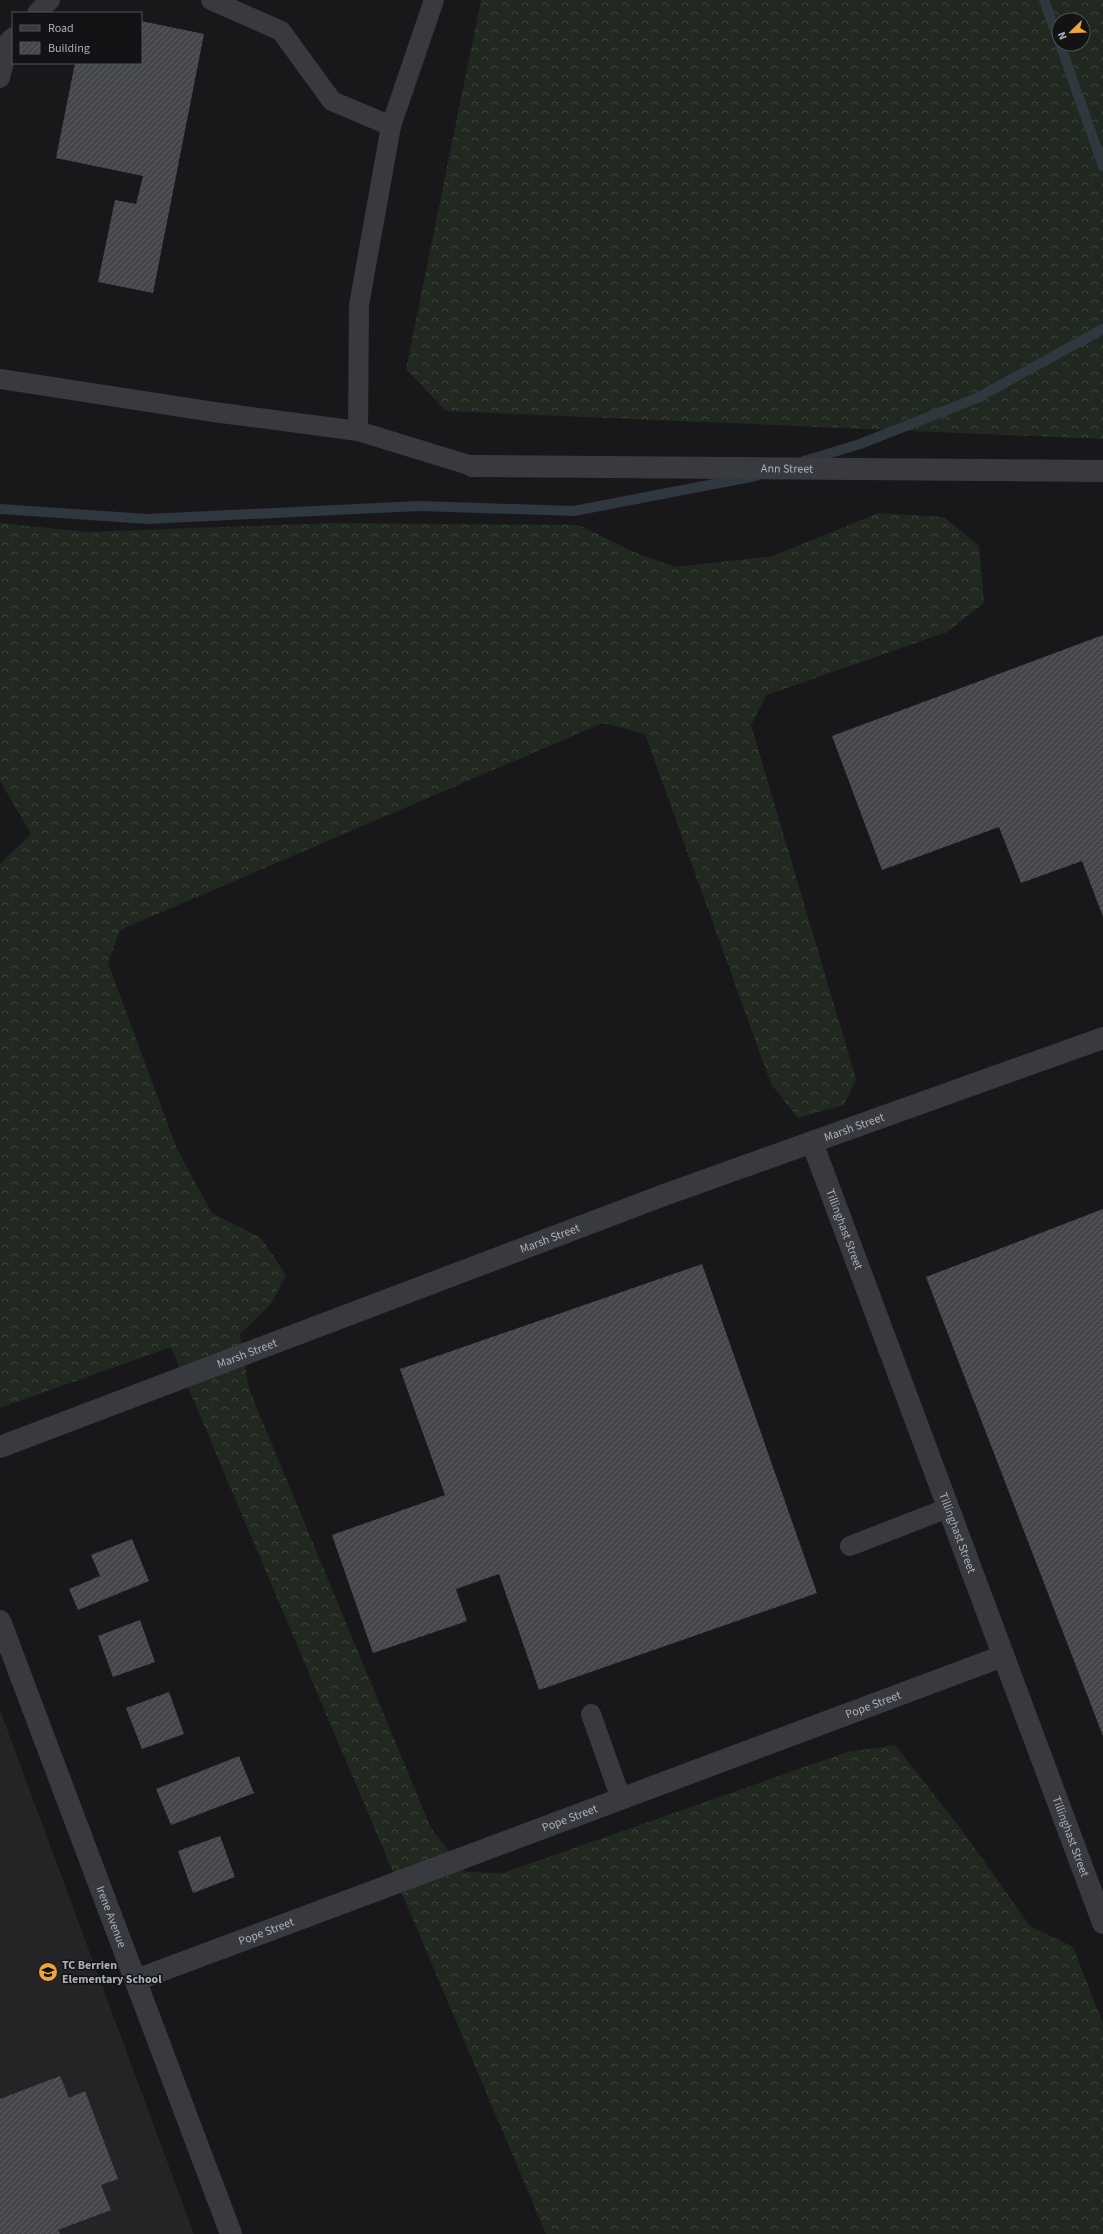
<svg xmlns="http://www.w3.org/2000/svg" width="1103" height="2234" font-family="'Source Sans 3',sans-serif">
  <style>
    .built { fill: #242427 }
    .forest { fill: url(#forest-crowns); fill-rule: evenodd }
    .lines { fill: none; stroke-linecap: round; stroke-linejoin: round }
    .stream { stroke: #2e383e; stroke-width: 10 }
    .building { fill: url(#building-hatch) }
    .service { stroke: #393a3f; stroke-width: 20 }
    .minor { stroke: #393a3f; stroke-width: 22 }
    .labels { text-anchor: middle; stroke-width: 3; stroke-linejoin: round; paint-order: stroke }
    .street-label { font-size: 12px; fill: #aab0ba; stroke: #131315 }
    .poi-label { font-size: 12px; font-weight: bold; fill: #aab0ba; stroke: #131315; text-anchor: start }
  </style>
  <defs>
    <pattern id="forest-crowns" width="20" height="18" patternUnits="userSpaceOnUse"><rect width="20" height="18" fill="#202820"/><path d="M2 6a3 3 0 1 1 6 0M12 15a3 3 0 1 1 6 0" fill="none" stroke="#3e453e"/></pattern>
    <pattern id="building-hatch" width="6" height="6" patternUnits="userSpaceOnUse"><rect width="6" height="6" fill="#44464a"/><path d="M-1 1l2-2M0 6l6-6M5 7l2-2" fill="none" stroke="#5c5e62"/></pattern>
  </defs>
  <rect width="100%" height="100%" fill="#18181a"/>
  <!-- built -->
  <polygon class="built" points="0,1710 194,2234 0,2234"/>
  <!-- forest -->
  <g class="forest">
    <path d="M481 0H1103V439L446 411 406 369ZM1059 20H1083V44H1059Z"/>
    <polygon points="878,513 944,517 979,546 984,603 947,632 767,695 751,725 856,1079 844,1105 798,1118 771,1084 645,734 603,723 120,930 108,963 177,1149 212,1213 261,1238 286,1275 271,1304 240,1334 249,1389 431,1828 465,1872 503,1873 847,1752 895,1745 964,1833 1030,1926 1073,1947 1103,2024 1103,2234 546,2234 171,1347 0,1408 0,864 31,834 0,781 0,523 87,532 333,523 579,525 634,552 675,567 773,556"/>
  </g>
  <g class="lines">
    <!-- stream -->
    <g class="stream">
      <polyline points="1044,0 1059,42"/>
      <polyline points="1060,44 1103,166"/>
      <polyline points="804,461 860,444 977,398 1103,329"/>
      <polyline points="0,509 148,519 419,506 574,511 756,476"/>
    </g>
  </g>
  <!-- building -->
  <g class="building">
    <polygon points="141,21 204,34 153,293 98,282 115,200 136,204 143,176 56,158 75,63 141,63"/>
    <polygon points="1103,635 1103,917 1082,861 1021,883 999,827 882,870 832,736"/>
    <polygon points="1103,1209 1103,1736 926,1277"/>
    <polygon points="702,1264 817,1593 539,1690 499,1574 456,1589 467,1621 373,1653 332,1535 445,1495 400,1369"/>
    <polygon points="132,1539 149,1581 78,1610 69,1589 100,1576 91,1555"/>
    <polygon points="140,1620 155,1662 113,1677 98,1636"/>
    <polygon points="169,1692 184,1734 142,1749 126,1708"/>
    <polygon points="239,1756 254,1793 171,1825 156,1789"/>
    <polygon points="220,1836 235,1877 193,1893 178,1851"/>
    <polygon points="60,2076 69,2098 85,2091 118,2179 101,2185 111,2210 58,2230 60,2234 0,2234 0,2099"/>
  </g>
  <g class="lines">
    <!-- service -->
    <g class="service">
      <polyline points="211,0 281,31 332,101 391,126"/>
      <polyline points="37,13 50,0"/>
      <polyline points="0,78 9,41 13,37"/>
      <polyline points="0,379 214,412 358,431 472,466"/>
      <polyline points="358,431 359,305 391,126 434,0"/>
      <polyline points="850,1546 948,1508"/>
      <polyline points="591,1714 621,1799"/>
    </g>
    <!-- minor -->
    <g class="minor">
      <path id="s1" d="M472 466 1103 471"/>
      <path id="s2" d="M812 1142 1103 1923"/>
      <path id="s3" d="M0 1447 664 1195 1103 1038"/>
      <path id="s4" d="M0 1621 231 2234"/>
      <path id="s5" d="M136 1980 1003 1656"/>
    </g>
  </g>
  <!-- icons -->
  <defs>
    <g id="school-disc" transform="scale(1)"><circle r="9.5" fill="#efa33b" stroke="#131315"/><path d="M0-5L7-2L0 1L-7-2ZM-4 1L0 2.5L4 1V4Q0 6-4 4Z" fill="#111"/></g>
  </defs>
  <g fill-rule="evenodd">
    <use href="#school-disc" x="48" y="1972"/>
  </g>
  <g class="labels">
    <!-- street labels -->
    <g class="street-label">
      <text dy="4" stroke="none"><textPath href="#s1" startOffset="315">Ann Street</textPath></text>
      <text dy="4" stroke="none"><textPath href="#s3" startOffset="912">Marsh Street</textPath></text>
      <text dy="4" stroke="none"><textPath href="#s2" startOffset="93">Tillinghast Street</textPath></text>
      <text dy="4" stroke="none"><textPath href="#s3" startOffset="588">Marsh Street</textPath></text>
      <text dy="4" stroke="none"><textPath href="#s3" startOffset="264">Marsh Street</textPath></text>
      <text dy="4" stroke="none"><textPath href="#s2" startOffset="417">Tillinghast Street</textPath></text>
      <text dy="4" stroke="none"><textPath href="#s5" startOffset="787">Pope Street</textPath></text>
      <text dy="4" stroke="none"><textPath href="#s5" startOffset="463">Pope Street</textPath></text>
      <text dy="4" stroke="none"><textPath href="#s2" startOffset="741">Tillinghast Street</textPath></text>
      <text dy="4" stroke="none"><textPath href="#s4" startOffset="316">Irene Avenue</textPath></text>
      <text dy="4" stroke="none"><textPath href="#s5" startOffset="139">Pope Street</textPath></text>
    </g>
    <!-- poi labels -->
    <g class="poi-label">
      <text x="62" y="1969">TC Berrien<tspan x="62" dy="14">Elementary School</tspan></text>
    </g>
  </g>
  <!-- legend -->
  <rect x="12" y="12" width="130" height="52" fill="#131315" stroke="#4f5257"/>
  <rect x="20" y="25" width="20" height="6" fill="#393a3f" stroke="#4f5257"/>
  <text x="48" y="32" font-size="12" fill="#aab0ba">Road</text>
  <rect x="20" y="42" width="20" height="12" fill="url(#building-hatch)" stroke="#4f5257"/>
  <text x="48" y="52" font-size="12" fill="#aab0ba">Building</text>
  <!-- north arrow -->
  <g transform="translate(1071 32) rotate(247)"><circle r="19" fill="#131315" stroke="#4f5257"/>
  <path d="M0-3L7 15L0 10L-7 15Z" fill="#efa33b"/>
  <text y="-6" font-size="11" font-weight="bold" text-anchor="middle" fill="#aab0ba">N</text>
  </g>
</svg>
